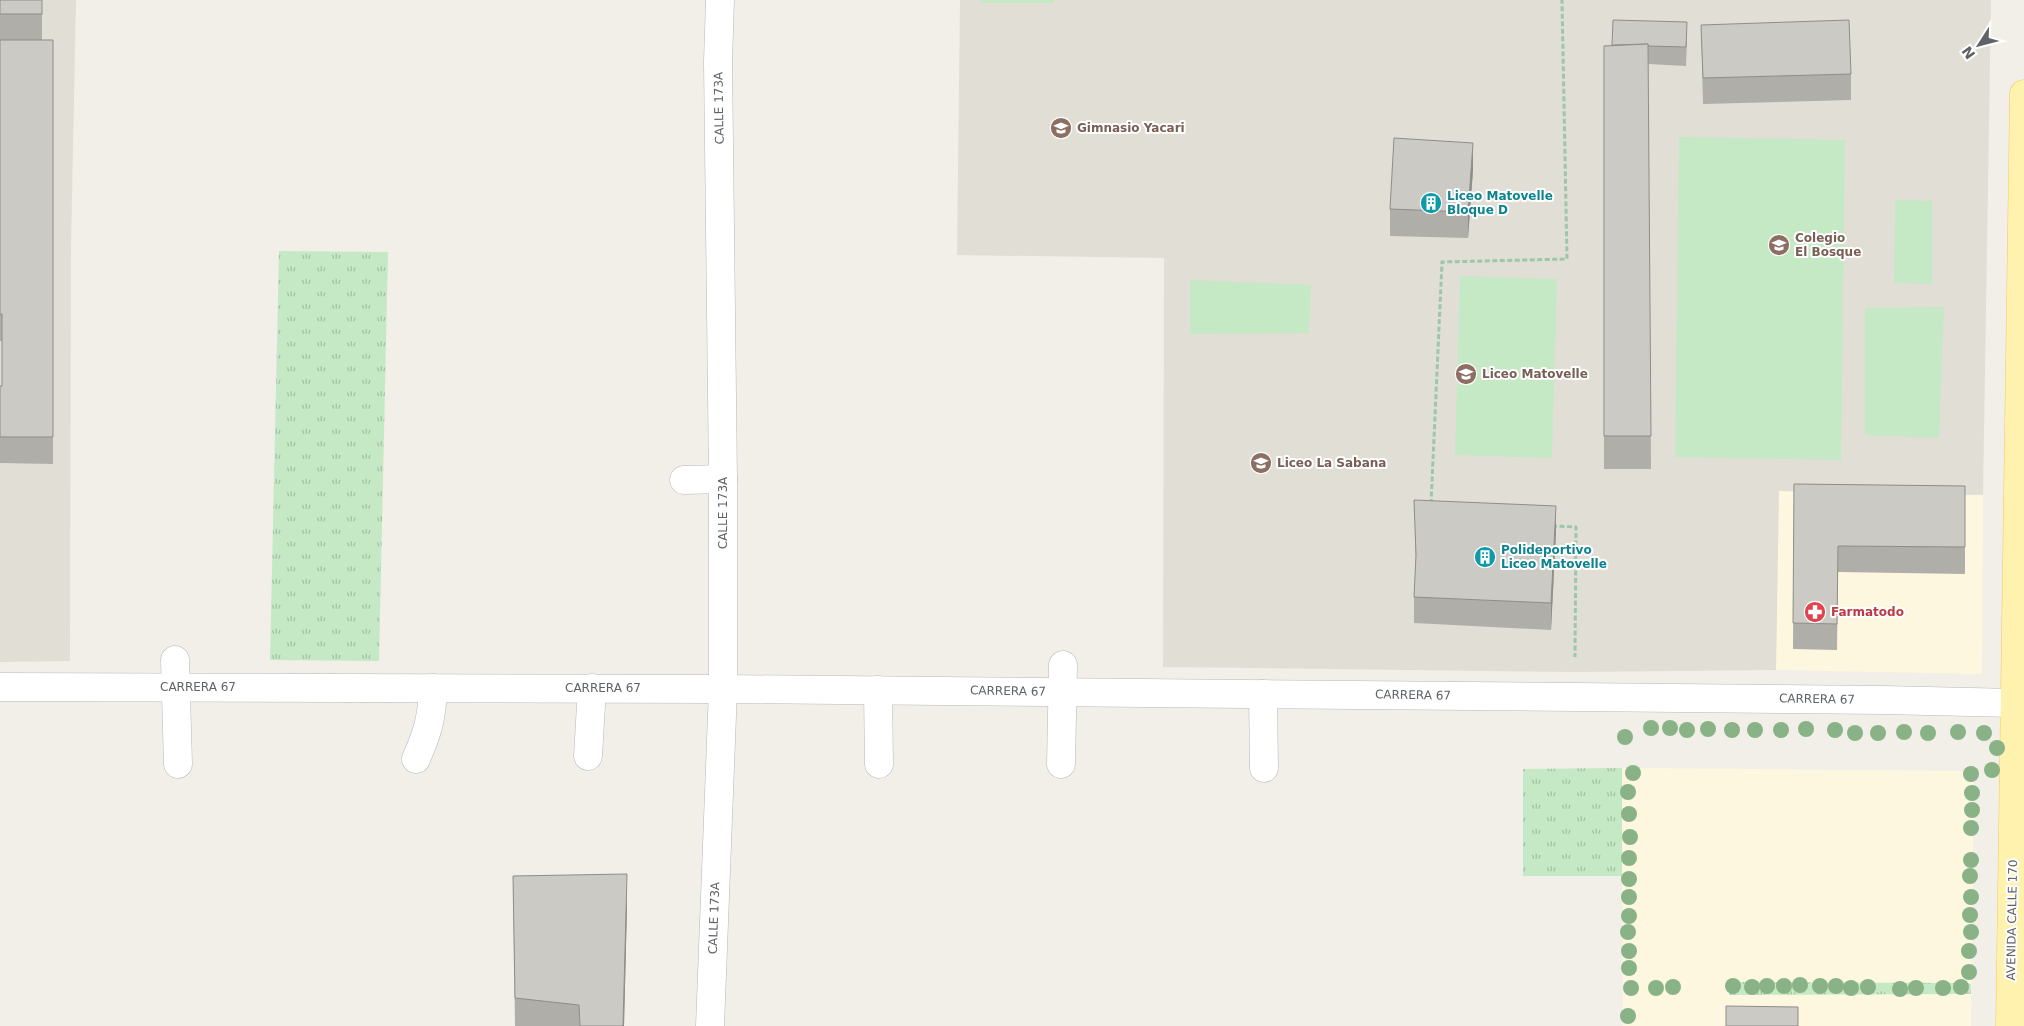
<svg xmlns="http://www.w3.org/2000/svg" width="2024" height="1026" font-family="'DejaVu Sans',sans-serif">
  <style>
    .commercial { fill: #fef7e0 }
    .education { fill: #e1ded6 }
    .grass { fill: url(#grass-tufts) }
    .pitch { fill: #c5e8c5 }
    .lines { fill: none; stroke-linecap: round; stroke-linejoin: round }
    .minor-casing { stroke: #b5b8bc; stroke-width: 29 }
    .major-casing { stroke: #f2c960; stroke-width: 29 }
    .path { stroke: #9cc7a9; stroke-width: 3; stroke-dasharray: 5 2.5; stroke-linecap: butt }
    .minor { stroke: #fff; stroke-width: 28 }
    .major { stroke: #fff2af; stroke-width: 28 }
    .tree { fill: #89b387 }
    .wall { fill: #afaea9 }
    .shaded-wall { fill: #8f8d8a }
    .building { fill: #cccac5; stroke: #8f8d8a }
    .labels { text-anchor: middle; stroke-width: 4; stroke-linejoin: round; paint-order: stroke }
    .street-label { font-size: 12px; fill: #5f6368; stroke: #fff }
    .education-label { font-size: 12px; font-weight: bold; fill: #785e54; stroke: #fff; text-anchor: start }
    .culture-label { font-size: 12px; font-weight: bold; fill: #0d838f; stroke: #fff; text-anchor: start }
    .health-label { font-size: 12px; font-weight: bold; fill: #be3a42; stroke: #fff; text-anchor: start }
  </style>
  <defs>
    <pattern id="grass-tufts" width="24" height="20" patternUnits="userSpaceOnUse" patternTransform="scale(1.25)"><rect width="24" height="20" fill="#c5e8c5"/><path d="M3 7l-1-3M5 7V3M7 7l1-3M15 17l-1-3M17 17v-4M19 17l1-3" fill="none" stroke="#a3c0a4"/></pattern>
  </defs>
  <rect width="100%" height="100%" fill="#f1efe8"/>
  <!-- commercial -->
  <g class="commercial">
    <polygon points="1779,491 1983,495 1982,674 1776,670"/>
    <polygon points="1622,768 1974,771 1971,1026 1623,1026"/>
  </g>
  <!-- education -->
  <g class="education">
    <polygon points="0,0 76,0 71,245 70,661 0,662"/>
    <polygon points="960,0 1991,0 1983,495 1779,491 1776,670 1575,672 1163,667 1164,258 957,255"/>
  </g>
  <!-- grass -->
  <g class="grass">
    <polygon points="279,251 388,252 379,661 270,660"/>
    <polygon points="1622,768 1622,876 1523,876 1523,769"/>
    <polygon points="1729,982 1968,983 1971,984 1971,994 1729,995"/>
  </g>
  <!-- pitch -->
  <g class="pitch">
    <rect x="981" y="0" width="73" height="3"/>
    <polygon points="1679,137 1845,140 1841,460 1675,457"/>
    <polygon points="1895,200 1932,201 1932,284 1894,283"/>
    <polygon points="1460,276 1557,279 1552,458 1455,455"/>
    <polygon points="1190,280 1311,285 1309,333 1190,334"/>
    <polygon points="1944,307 1939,438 1865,435 1865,308"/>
  </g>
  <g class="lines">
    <!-- minor casing -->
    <g class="minor-casing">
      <g id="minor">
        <polyline points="684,480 723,479"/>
        <polyline points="175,660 178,764"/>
        <polyline points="0,687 723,689 1883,700 2015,703"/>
        <polyline points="878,690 879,764"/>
        <polyline points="1263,694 1264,768"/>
        <polyline points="588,756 592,688"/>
        <path d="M416 759C428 732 432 717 433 688"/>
        <polyline points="1061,764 1063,665"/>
        <polyline points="710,1026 723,689 723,479 718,62 720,0"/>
      </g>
    </g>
    <!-- major casing -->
    <g class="major-casing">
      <polyline id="major" points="2010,1026 2024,94"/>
    </g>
    <!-- path -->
    <g class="path">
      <polyline points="1431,504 1442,262 1567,259 1562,0"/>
      <polyline points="1552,526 1576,527 1575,657"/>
    </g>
    <!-- minor -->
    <use href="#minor" class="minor"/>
    <!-- major -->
    <use href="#major" class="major"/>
  </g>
  <!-- trees -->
  <g class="tree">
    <circle cx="1651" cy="728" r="8"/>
    <circle cx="1670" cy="728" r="8"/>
    <circle cx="1708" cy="729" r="8"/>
    <circle cx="1806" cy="729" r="8"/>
    <circle cx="1687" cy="730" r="8"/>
    <circle cx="1732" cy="730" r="8"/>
    <circle cx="1755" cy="730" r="8"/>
    <circle cx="1781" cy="730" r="8"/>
    <circle cx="1835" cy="730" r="8"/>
    <circle cx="1904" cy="732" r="8"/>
    <circle cx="1958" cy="732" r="8"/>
    <circle cx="1855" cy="733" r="8"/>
    <circle cx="1878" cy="733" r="8"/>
    <circle cx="1928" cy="733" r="8"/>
    <circle cx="1984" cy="733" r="8"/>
    <circle cx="1625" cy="737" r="8"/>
    <circle cx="1997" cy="748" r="8"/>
    <circle cx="1992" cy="770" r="8"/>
    <circle cx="1633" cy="773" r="8"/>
    <circle cx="1971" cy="774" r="8"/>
    <circle cx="1628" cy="792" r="8"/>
    <circle cx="1972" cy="793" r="8"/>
    <circle cx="1972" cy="810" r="8"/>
    <circle cx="1629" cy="814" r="8"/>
    <circle cx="1971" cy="828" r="8"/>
    <circle cx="1630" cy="837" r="8"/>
    <circle cx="1629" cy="858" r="8"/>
    <circle cx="1971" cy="860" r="8"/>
    <circle cx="1970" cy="876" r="8"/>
    <circle cx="1629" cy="879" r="8"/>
    <circle cx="1629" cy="897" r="8"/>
    <circle cx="1971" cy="897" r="8"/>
    <circle cx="1970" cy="915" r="8"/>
    <circle cx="1629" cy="916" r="8"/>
    <circle cx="1628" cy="932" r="8"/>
    <circle cx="1971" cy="932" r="8"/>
    <circle cx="1629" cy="951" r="8"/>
    <circle cx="1969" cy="951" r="8"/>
    <circle cx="1629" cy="968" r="8"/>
    <circle cx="1969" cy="972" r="8"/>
    <circle cx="1800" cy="985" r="8"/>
    <circle cx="1733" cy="986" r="8"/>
    <circle cx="1767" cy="986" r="8"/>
    <circle cx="1784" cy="986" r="8"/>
    <circle cx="1820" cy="986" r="8"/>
    <circle cx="1836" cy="986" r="8"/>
    <circle cx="1673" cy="987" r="8"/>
    <circle cx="1752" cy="987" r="8"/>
    <circle cx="1868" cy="987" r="8"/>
    <circle cx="1961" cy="987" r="8"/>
    <circle cx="1631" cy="988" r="8"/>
    <circle cx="1656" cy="988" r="8"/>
    <circle cx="1851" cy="988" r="8"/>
    <circle cx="1916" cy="988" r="8"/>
    <circle cx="1943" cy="988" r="8"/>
    <circle cx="1900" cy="989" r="8"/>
    <circle cx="1628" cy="1016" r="8"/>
  </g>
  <!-- wall -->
  <g class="wall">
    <polygon points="0,0 42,0 42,40 53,40 53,464 0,463 0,386 2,386 2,341 0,341"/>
    <polygon points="1701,25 1851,74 1851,100 1703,104"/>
    <polygon points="1687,41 1686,66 1648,64 1651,469 1604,469 1604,46"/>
    <polygon points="1473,170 1468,238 1390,236 1390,209"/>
    <polygon points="1794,484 1965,486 1965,574 1838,572 1837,650 1793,649"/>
    <polygon points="1414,500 1556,532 1551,630 1414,623 1414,597 1416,566"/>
    <polygon points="513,876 627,907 624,1026 515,1026"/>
  </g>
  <!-- shaded-wall -->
  <g class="shaded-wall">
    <polygon points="1473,143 1473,170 1468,238 1468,212"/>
    <polygon points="1556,506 1556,532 1551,630 1551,603"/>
    <polygon points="627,874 627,907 624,1026 623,1026"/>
  </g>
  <!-- building -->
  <g class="building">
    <rect x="0" y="0" width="42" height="14"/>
    <polygon points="1613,20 1687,22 1686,47 1648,46 1648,44 1612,45"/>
    <polygon points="1849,20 1851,74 1703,78 1701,25"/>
    <polygon points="0,40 53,40 53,437 0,437 0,386 2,386 2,314 0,314"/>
    <polygon points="1648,44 1651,436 1604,436 1604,46"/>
    <polygon points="1394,138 1473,143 1468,212 1390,209"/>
    <polygon points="1794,484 1965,486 1965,547 1838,546 1837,624 1793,623"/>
    <polygon points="1414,500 1556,506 1551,603 1414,597 1416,555"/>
    <polygon points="627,874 623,1026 580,1026 579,1005 515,998 513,876"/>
    <polygon points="1726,1006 1798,1007 1798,1026 1726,1026"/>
  </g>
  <!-- icons -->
  <defs>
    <g id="school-disc" transform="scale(1.125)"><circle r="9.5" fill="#8d6e63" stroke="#fff"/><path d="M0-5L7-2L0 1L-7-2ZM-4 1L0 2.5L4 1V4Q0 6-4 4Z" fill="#fff"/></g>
    <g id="building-disc" transform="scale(1.125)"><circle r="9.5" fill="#0f9aa8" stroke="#fff"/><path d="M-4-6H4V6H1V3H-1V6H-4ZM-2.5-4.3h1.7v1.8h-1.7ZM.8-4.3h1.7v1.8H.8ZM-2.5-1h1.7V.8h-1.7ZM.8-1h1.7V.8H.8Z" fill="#fff"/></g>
    <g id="pharmacy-disc" transform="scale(1.125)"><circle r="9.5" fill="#e0444e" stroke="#fff"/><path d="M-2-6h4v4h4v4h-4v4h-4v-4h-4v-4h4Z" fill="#fff"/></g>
  </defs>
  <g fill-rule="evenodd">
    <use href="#school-disc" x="1061" y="128"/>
    <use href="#building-disc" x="1431" y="203"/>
    <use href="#school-disc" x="1779" y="245"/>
    <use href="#school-disc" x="1466" y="374"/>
    <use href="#school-disc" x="1261" y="463"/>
    <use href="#building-disc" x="1485" y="557"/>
    <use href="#pharmacy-disc" x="1815" y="612"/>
  </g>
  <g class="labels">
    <!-- street labels -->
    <g class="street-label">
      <text transform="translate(719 108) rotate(-91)" y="4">CALLE 173A</text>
      <text transform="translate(723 513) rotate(-90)" y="4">CALLE 173A</text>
      <text x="198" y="691">CARRERA 67</text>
      <text x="603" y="692">CARRERA 67</text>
      <text transform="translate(1008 691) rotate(1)" y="4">CARRERA 67</text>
      <text transform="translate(1413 695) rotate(1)" y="4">CARRERA 67</text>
      <text transform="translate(1817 699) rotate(1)" y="4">CARRERA 67</text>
      <text transform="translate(714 918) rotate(-88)" y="4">CALLE 173A</text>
      <text transform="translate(2012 920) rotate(-89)" y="4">AVENIDA CALLE 170</text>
    </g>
    <!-- education labels -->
    <g class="education-label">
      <text x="1077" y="132">Gimnasio Yacari</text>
      <text x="1795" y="242">Colegio<tspan x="1795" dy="14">El Bosque</tspan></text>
      <text x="1482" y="378">Liceo Matovelle</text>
      <text x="1277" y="467">Liceo La Sabana</text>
    </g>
    <!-- culture labels -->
    <g class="culture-label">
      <text x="1447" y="200">Liceo Matovelle<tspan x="1447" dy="14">Bloque D</tspan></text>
      <text x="1501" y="554">Polideportivo<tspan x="1501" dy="14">Liceo Matovelle</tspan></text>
    </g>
    <!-- health labels -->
    <g class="health-label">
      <text x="1831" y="616">Farmatodo</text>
    </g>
  </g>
  <!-- north arrow -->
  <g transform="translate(1979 45) rotate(234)" stroke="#ffffff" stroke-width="4" paint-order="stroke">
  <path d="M0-4L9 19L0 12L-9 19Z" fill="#5f6368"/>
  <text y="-8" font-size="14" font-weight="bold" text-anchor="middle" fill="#5f6368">N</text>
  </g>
</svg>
